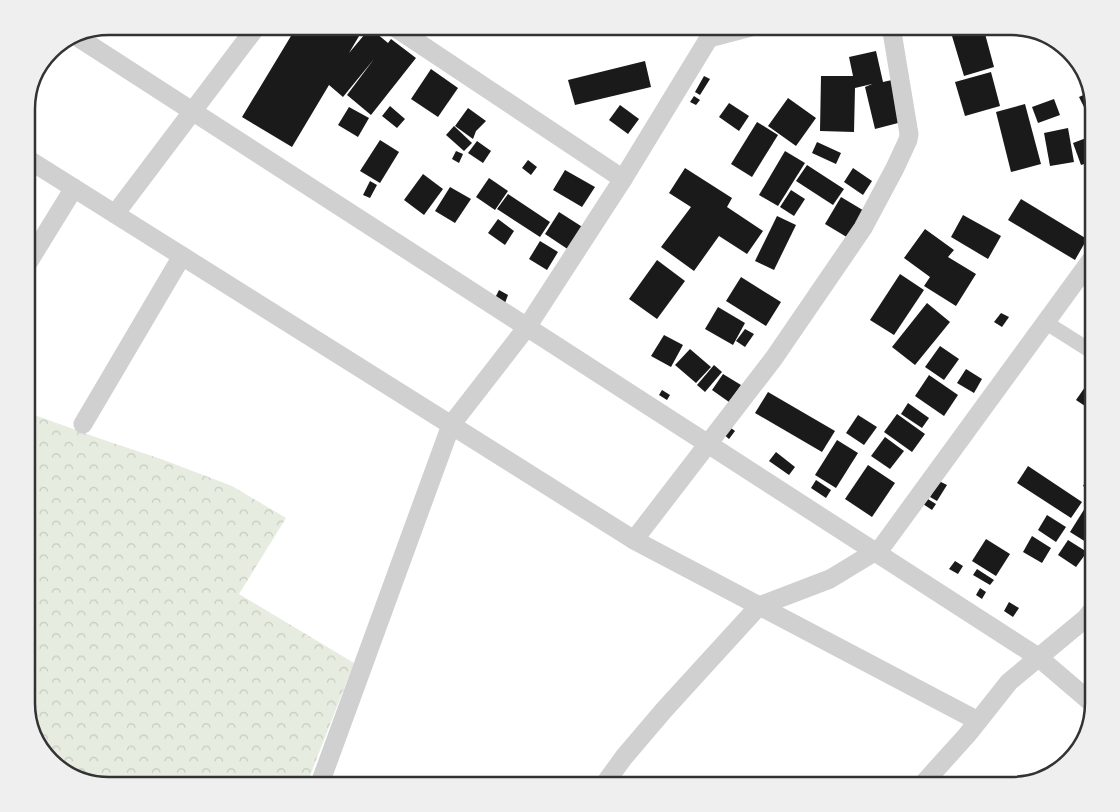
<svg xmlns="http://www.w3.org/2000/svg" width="1120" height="812" font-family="'Archivo Narrow',sans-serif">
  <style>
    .forest { fill: url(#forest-crowns) }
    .building { fill: #1a1a1a }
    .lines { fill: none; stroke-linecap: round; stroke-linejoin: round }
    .pedestrian { stroke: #d0d0d0; stroke-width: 15 }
    .minor { stroke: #d0d0d0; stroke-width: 19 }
    .rim { fill: none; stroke: #333; stroke-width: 2.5 }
  </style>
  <defs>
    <pattern id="forest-crowns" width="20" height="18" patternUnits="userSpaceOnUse" patternTransform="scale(1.25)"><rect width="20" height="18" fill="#e6ecdf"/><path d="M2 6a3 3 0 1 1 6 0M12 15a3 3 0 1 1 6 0" fill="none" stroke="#c6cbc0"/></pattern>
  </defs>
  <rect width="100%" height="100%" fill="#fff"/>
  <!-- forest -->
  <polygon class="forest" points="26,412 101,439 161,459 232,486 286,518 239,594 354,663 306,786 109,786 59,769 35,740 26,708"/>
  <!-- building -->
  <g class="building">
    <polygon points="297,26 365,26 349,53 370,28 388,43 391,39 416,58 371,115 347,95 374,59 343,97 329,85 292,147 242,117"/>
    <polygon points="949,26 968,26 970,34 984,30 994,67 964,76"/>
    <polygon points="876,51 883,82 892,80 902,122 875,129 865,87 872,84 855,88 854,132 820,131 821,76 853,76 849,57"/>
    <polygon points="645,61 651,87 575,105 568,80"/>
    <polygon points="431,69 458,88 438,117 411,99"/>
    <polygon points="991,72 1000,106 965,116 955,82"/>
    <polygon points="704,76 710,79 700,95 695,92"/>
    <polygon points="1090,92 1092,103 1084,107 1079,97"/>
    <polygon points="694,96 700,100 696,105 690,102"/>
    <polygon points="788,98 816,118 796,146 768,126"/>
    <polygon points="1054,99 1060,115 1038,123 1032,107"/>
    <polygon points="729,103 749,116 739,131 719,117"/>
    <polygon points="1025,104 1041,164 1011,172 996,112"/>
    <polygon points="620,105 639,119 628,134 609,120"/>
    <polygon points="390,106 405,119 397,128 382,116"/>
    <polygon points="349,107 369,118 358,137 338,125"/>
    <polygon points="468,108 486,121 476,131 473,139 455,126"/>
    <polygon points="757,122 778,135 752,177 731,164"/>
    <polygon points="454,126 472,143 464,151 446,135"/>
    <polygon points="1068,128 1074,162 1050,166 1044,133"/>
    <polygon points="1094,135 1094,161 1081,165 1073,143"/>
    <polygon points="380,140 399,152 380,183 360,171"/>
    <polygon points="477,141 491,151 483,163 468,153"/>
    <polygon points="817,142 841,153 836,164 812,153"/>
    <polygon points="456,151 463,154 459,163 452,159"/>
    <polygon points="785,151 805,163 778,206 759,195"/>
    <polygon points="528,160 537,167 531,175 522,168"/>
    <polygon points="807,165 844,189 833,205 796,181"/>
    <polygon points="685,168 732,198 727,207 763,231 747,254 719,236 694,271 661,247 691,207 669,193"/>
    <polygon points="853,168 872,181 863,195 844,182"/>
    <polygon points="565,170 595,187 582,207 553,190"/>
    <polygon points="423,174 443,189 424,215 404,200"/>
    <polygon points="489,178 508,191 495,210 476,197"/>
    <polygon points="370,181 377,185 370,198 363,195"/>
    <polygon points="450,187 471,199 455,223 435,211"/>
    <polygon points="791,190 805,199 794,216 780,207"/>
    <polygon points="508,194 550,222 540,237 497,209"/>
    <polygon points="841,197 866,212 850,239 825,224"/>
    <polygon points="1021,199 1087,239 1075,260 1008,220"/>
    <polygon points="559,212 584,228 569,250 545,234"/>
    <polygon points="963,215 1001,236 988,259 951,237"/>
    <polygon points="777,216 796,225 774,270 755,261"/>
    <polygon points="498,219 514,231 505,245 488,233"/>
    <polygon points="925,229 954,250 948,257 976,274 956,306 924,286 930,277 904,258"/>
    <polygon points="540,241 558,252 547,270 529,259"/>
    <polygon points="657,260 685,281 657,319 629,299"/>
    <polygon points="1089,271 1094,274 1092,287 1083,279"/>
    <polygon points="900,274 924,290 894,335 870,320"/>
    <polygon points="741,277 781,302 766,326 726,301"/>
    <polygon points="499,290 508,295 505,303 495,298"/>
    <polygon points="927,303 950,322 915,365 892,347"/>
    <polygon points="718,307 745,323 733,345 705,329"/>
    <polygon points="1001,313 1009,317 1002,327 994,322"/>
    <polygon points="745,329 754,334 745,347 736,341"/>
    <polygon points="664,335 683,345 671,367 651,356"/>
    <polygon points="940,346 959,359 944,380 925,367"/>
    <polygon points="690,349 711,367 696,383 675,365"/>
    <polygon points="714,365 722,372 705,392 697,385"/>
    <polygon points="966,369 982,379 974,393 957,383"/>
    <polygon points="723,374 741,385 729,402 712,390"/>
    <polygon points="929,375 958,395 944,416 915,396"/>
    <polygon points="1092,377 1094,378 1094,412 1076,400"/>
    <polygon points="662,390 670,395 667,400 659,395"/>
    <polygon points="768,392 835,431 822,452 755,413"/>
    <polygon points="908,403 929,418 922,428 901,414"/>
    <polygon points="897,414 925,434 912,452 884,432"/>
    <polygon points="858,415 877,427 864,445 846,433"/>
    <polygon points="727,425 735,431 729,439 722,433"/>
    <polygon points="885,437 904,451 890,469 871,456"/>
    <polygon points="837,440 858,453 836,488 815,475"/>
    <polygon points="776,452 795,467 789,475 769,461"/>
    <polygon points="868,465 895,483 872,517 845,499"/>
    <polygon points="1028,466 1082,502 1071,518 1017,483"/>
    <polygon points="1087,479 1094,483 1094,489 1092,491 1083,486"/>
    <polygon points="816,480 831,490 826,498 811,488"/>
    <polygon points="939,481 947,485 937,501 930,497"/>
    <polygon points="923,496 936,504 932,510 920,502"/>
    <polygon points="1085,508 1094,513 1094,547 1070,532"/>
    <polygon points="1047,515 1066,527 1056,542 1038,530"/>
    <polygon points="1032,536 1051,548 1042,563 1023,552"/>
    <polygon points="986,539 1010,554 996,576 972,561"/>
    <polygon points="1068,540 1087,552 1076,567 1058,555"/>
    <polygon points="955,561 963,566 958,574 949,569"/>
    <polygon points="977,569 994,580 990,585 973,575"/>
    <polygon points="980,588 986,592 982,599 976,595"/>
    <polygon points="1009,602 1019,608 1013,617 1004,611"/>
  </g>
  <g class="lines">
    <!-- pedestrian -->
    <polyline class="pedestrian" points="1045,322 1094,353"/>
    <!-- minor -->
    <g class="minor">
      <polyline points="393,26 623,179"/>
      <polyline points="79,38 1038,657 1093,704"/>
      <polyline points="709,38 755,26"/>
      <polyline points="26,158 634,540 978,721"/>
      <polyline points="115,214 257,26"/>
      <polyline points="26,266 74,188"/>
      <polyline points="83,424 182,256"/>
      <polyline points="634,540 774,358 863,228 895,168 908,140 909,134 891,26"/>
      <polyline points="319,786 451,425 527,327 623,179 709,38 706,26"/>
      <polyline points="603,786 624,757 664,710 759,606 830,579 881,548 1094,256"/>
      <polyline points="921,786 967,735 1009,682 1086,618 1094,608"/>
    </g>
  </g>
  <!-- crop -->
  <path d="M0 0H1120V812H0ZM109 35H1011A74 74 0 0 1 1085 109V703A74 74 0 0 1 1011 777H109A74 74 0 0 1 35 703V109A74 74 0 0 1 109 35Z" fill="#efefef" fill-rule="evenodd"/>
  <path class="rim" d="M109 35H1011A74 74 0 0 1 1085 109V703A74 74 0 0 1 1011 777H109A74 74 0 0 1 35 703V109A74 74 0 0 1 109 35Z"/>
</svg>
